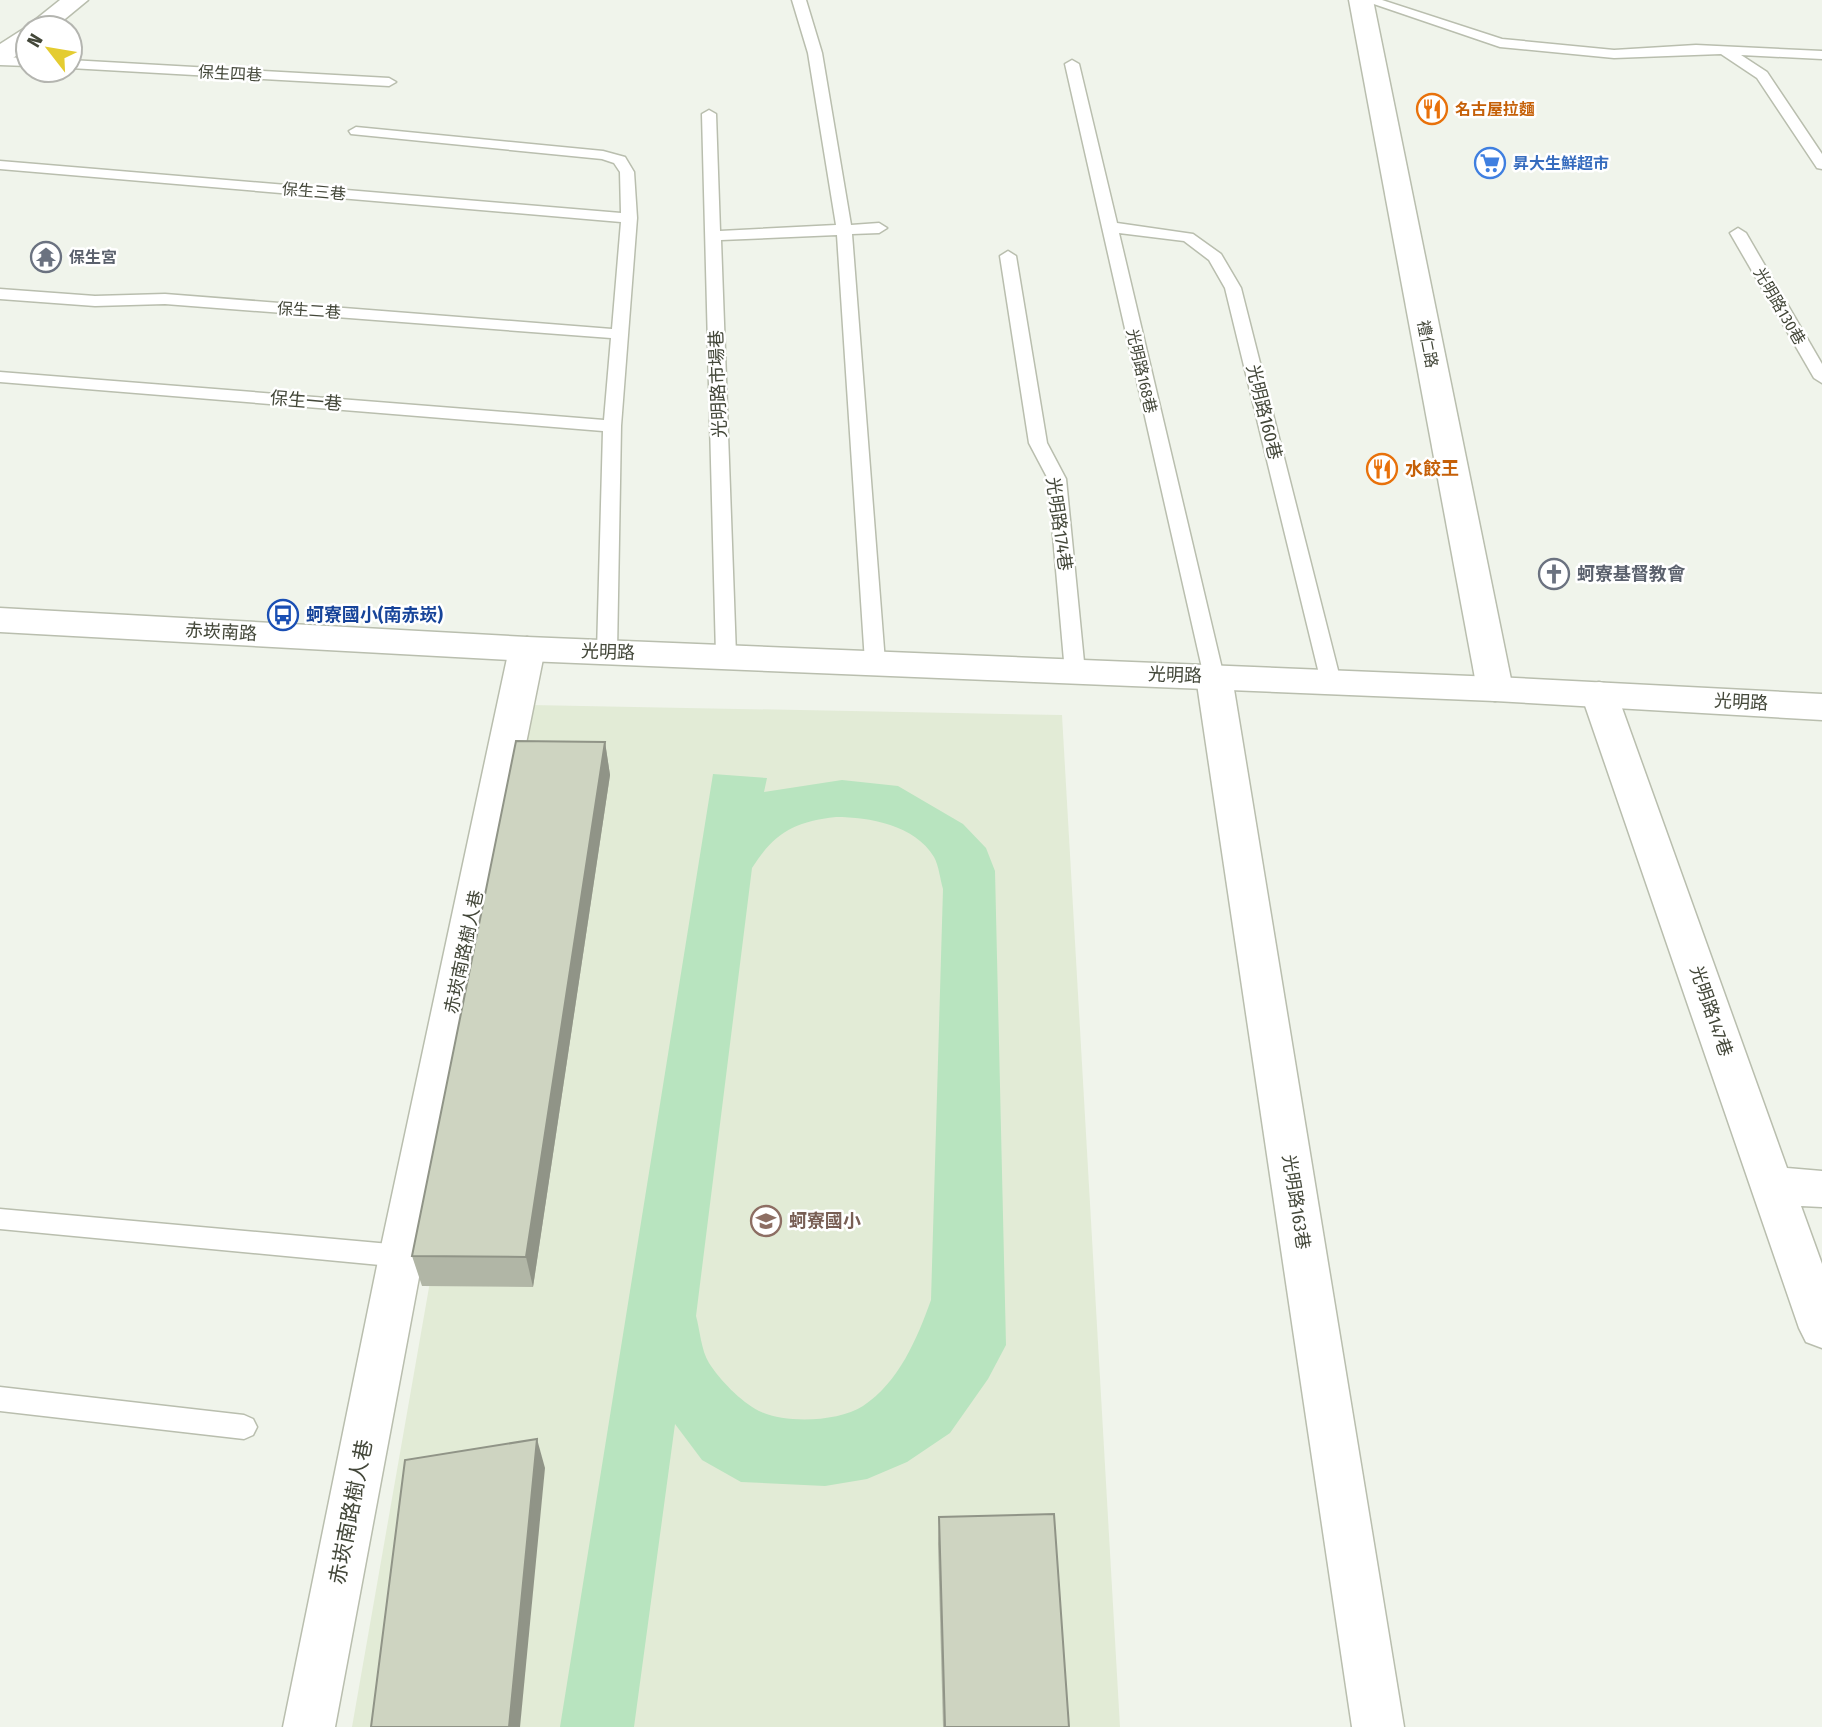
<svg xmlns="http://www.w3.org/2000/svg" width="1822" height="1727" font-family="'Fira Sans Condensed','Noto Sans TC',sans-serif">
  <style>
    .education { fill: #e2ebd6 }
    .green { fill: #b8e4bf; fill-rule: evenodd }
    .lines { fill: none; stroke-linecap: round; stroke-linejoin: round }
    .service-casing { stroke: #b9beae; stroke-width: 3 }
    .minor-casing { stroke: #b9beae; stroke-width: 3 }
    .tertiary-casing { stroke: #b9beae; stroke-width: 3 }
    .service { fill: #fff; fill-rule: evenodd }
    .minor { fill: #fff; fill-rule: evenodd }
    .tertiary { fill: #fff; fill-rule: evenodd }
    .wall { fill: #b1b6a6 }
    .shaded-wall { fill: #909487 }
    .building { fill: #ced4c1; stroke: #909487; stroke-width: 2 }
    .labels { text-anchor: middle; stroke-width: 5; stroke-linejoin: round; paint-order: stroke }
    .far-street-label { font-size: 16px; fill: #434739; stroke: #fff }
    .far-food-label { font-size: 16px; font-weight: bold; fill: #c56008; stroke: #fff; text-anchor: start }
    .far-shop-label { font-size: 16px; font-weight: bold; fill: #366cbe; stroke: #fff; text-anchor: start }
    .far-worship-label { font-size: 16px; font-weight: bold; fill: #5b616d; stroke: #fff; text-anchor: start }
    .street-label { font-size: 18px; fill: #434739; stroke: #fff }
    .food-label { font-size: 18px; font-weight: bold; fill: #c56008; stroke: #fff; text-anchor: start }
    .worship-label { font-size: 18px; font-weight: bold; fill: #5b616d; stroke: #fff; text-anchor: start }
    .transit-label { font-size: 18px; font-weight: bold; fill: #164399; stroke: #fff; text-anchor: start }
    .education-label { font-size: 18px; font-weight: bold; fill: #785e54; stroke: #fff; text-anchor: start }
    .near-street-label { font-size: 21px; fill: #434739; stroke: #fff }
  </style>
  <rect width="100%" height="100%" fill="#f0f4eb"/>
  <!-- education -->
  <polygon class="education" points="531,705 1062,715 1120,1727 352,1727"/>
  <!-- green -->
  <path class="green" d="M713 774 767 778 764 792 842 780 898 786 963 824 986 848 995 871 1006 1345 988 1379 950 1433 907 1462 867 1479 825 1486 741 1482 702 1460 675 1424 634 1727H560ZM836 817C869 817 915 825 934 857 939 866 940 879 943 889L931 1300C917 1339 899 1382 863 1406 837 1422 786 1424 759 1411 740 1401 720 1380 709 1363 701 1350 700 1330 696 1316L752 868C775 832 794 822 836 817Z"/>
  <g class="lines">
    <!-- service casing -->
    <g class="service-casing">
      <g id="service">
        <polygon points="792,0 806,0 822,53 851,225 879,223 887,228 879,233 852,234 885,662 882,667 868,667 865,662 837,235 721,240 736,655 733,660 719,660 716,655 702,114 709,110 716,114 720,231 836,225 808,53"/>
        <polygon points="1362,0 1382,0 1502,39 1614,50 1696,45 1822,51 1822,59 1741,55 1767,72 1822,154 1822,169 1817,168 1757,78 1721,54 1614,58 1500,47"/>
        <polygon points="0,57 28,58 28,66 0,65"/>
        <polygon points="70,60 389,78 396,82 389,86 70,68"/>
        <polygon points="1072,60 1079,64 1117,223 1193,234 1221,254 1241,288 1341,682 1338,687 1324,687 1321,682 1225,288 1209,260 1184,241 1119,233 1224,677 1221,682 1207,682 1204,677 1065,64"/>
        <polygon points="356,127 603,151 625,157 634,172 637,218 621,426 617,652 614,657 600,657 597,652 603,431 0,382 0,372 604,420 611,338 165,304 95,306 0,299 0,289 95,296 165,294 612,329 621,222 0,169 0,161 621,213 620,172 614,163 602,159 351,134 349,131"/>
        <polygon points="1738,228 1746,233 1822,364 1822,383 1814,378 1730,233"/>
        <polygon points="1008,251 1016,256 1047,443 1066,479 1085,672 1082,677 1068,677 1065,672 1048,479 1029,443 1000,256"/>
        <polygon points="0,1209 401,1245 410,1249 413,1256 410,1263 401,1267 0,1229"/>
        <polygon points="0,1387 244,1415 253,1419 257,1427 253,1435 244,1439 0,1411"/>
      </g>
    </g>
    <!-- minor casing -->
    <g class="minor-casing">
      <g id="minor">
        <polygon points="60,0 88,0 54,28 28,28 28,47 9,61 0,64 0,44 25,28"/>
        <polygon points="1349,0 1373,0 1513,689 1508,698 1495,701 1482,698 1477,689"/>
        <polygon points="527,637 539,641 545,649 423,1256 335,1727 283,1727 379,1256 509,649 515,641"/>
        <polygon points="1214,665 1227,668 1232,677 1404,1727 1352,1727 1196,677 1201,668"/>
        <polygon points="1599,682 1612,685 1617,694 1787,1168 1822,1171 1822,1207 1801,1206 1822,1264 1822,1348 1806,1342 1799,1328 1581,694 1586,685"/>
      </g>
    </g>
    <!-- tertiary casing -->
    <g class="tertiary-casing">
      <polygon id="tertiary" points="0,608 527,637 1495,677 1822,694 1822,720 1495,701 527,661 0,632"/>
    </g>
    <!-- service -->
    <use href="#service" class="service"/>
    <!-- minor -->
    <use href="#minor" class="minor"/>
    <!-- tertiary -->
    <use href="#tertiary" class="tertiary"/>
  </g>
  <!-- wall -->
  <g class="wall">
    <polygon points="605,742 610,775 533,1287 422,1286 412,1256"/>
    <polygon points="939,1517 1069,1727 943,1727 938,1544"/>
  </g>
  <!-- shaded-wall -->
  <g class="shaded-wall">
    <polygon points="605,742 610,775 533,1287 526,1257"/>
    <polygon points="537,1439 545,1468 520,1727 509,1727"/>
  </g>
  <!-- building -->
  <g class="building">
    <polygon points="516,741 605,742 526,1257 412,1256"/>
    <polygon points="537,1439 509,1727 371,1727 405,1460"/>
    <polygon points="1054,1514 1069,1727 945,1727 939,1517"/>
  </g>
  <!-- icons -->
  <defs>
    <g id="restaurant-ring" transform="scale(1.575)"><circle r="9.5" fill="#fff" stroke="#e8710a" stroke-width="1.5"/><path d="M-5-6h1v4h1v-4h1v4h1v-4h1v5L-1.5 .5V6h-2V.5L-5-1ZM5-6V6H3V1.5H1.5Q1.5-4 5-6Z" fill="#e8710a"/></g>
    <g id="supermarket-ring" transform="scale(1.575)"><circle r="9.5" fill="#fff" stroke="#3f7fe0" stroke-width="1.5"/><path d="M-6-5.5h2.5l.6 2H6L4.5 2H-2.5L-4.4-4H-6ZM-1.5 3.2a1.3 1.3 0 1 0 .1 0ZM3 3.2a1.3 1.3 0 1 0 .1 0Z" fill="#3f7fe0"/></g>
    <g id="temple-ring" transform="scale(1.575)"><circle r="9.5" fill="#fff" stroke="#6b7280" stroke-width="1.5"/><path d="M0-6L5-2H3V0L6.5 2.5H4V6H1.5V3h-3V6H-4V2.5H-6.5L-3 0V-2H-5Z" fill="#6b7280"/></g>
    <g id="church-ring" transform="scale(1.575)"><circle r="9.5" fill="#fff" stroke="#6b7280" stroke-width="1.5"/><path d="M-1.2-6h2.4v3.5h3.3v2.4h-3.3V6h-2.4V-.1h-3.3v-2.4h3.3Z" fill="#6b7280"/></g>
    <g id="bus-ring" transform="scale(1.575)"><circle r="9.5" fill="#fff" stroke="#1a4fb4" stroke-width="1.5"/><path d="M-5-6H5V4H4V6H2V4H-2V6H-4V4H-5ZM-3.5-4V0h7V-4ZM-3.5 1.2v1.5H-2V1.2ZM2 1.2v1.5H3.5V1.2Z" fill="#1a4fb4"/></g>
    <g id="school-ring" transform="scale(1.575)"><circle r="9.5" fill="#fff" stroke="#8d6e63" stroke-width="1.5"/><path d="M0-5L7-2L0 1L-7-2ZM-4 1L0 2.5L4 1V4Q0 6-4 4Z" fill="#8d6e63"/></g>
  </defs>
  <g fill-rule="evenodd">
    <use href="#restaurant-ring" x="1432" y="109"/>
    <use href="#supermarket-ring" x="1490" y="163"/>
    <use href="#temple-ring" x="46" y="257"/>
    <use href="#restaurant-ring" x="1382" y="469"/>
    <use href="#church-ring" x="1554" y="574"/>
    <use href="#bus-ring" x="283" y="615"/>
    <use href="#school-ring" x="766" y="1221"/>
  </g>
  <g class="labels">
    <!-- far-street labels -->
    <g class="far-street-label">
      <text transform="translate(230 73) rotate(3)" y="6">保生四巷</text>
      <text transform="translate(314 191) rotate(5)" y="6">保生三巷</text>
      <text transform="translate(1780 306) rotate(60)" y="6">光明路130巷</text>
      <text transform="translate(309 310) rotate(4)" y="6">保生二巷</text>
      <text transform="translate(1428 344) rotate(79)" y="6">禮仁路</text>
      <text transform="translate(1142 371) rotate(77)" y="6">光明路168巷</text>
    </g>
    <!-- far-food labels -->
    <g class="far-food-label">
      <text x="1455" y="115">名古屋拉麵</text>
    </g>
    <!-- far-shop labels -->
    <g class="far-shop-label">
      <text x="1513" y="169">昇大生鮮超市</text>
    </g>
    <!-- far-worship labels -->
    <g class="far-worship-label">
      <text x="69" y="263">保生宮</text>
    </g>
    <!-- street labels -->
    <g class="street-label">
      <text transform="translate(718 384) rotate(-92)" y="6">光明路市場巷</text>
      <text transform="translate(306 401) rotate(5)" y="6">保生一巷</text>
      <text transform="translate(1264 412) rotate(76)" y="6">光明路160巷</text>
      <text transform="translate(1059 524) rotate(82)" y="6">光明路174巷</text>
      <text transform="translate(221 632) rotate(3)" y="6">赤崁南路</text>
      <text transform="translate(608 652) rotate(2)" y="6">光明路</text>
      <text transform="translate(1175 675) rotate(2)" y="6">光明路</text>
      <text transform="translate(1741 702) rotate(3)" y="6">光明路</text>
      <text transform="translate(464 952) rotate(-78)" y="6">赤崁南路樹人巷</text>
      <text transform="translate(1711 1011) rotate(71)" y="6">光明路147巷</text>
      <text transform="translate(1296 1202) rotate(81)" y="6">光明路163巷</text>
    </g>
    <!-- food labels -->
    <g class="food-label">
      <text x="1405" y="475">水餃王</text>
    </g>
    <!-- worship labels -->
    <g class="worship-label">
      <text x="1577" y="580">蚵寮基督教會</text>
    </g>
    <!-- transit labels -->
    <g class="transit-label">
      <text x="306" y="621">蚵寮國小(南赤崁)</text>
    </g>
    <!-- education labels -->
    <g class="education-label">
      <text x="789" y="1227">蚵寮國小</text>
    </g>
    <!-- near-street labels -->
    <g class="near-street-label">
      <text transform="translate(351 1512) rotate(-79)" y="7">赤崁南路樹人巷</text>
    </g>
  </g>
  <!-- north arrow -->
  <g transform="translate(49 49) rotate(301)"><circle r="33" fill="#ffffff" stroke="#b4b5b0" stroke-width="2"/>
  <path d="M0-5L12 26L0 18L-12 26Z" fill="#e4cc31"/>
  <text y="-10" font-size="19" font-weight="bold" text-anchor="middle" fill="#434739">N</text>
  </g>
</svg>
